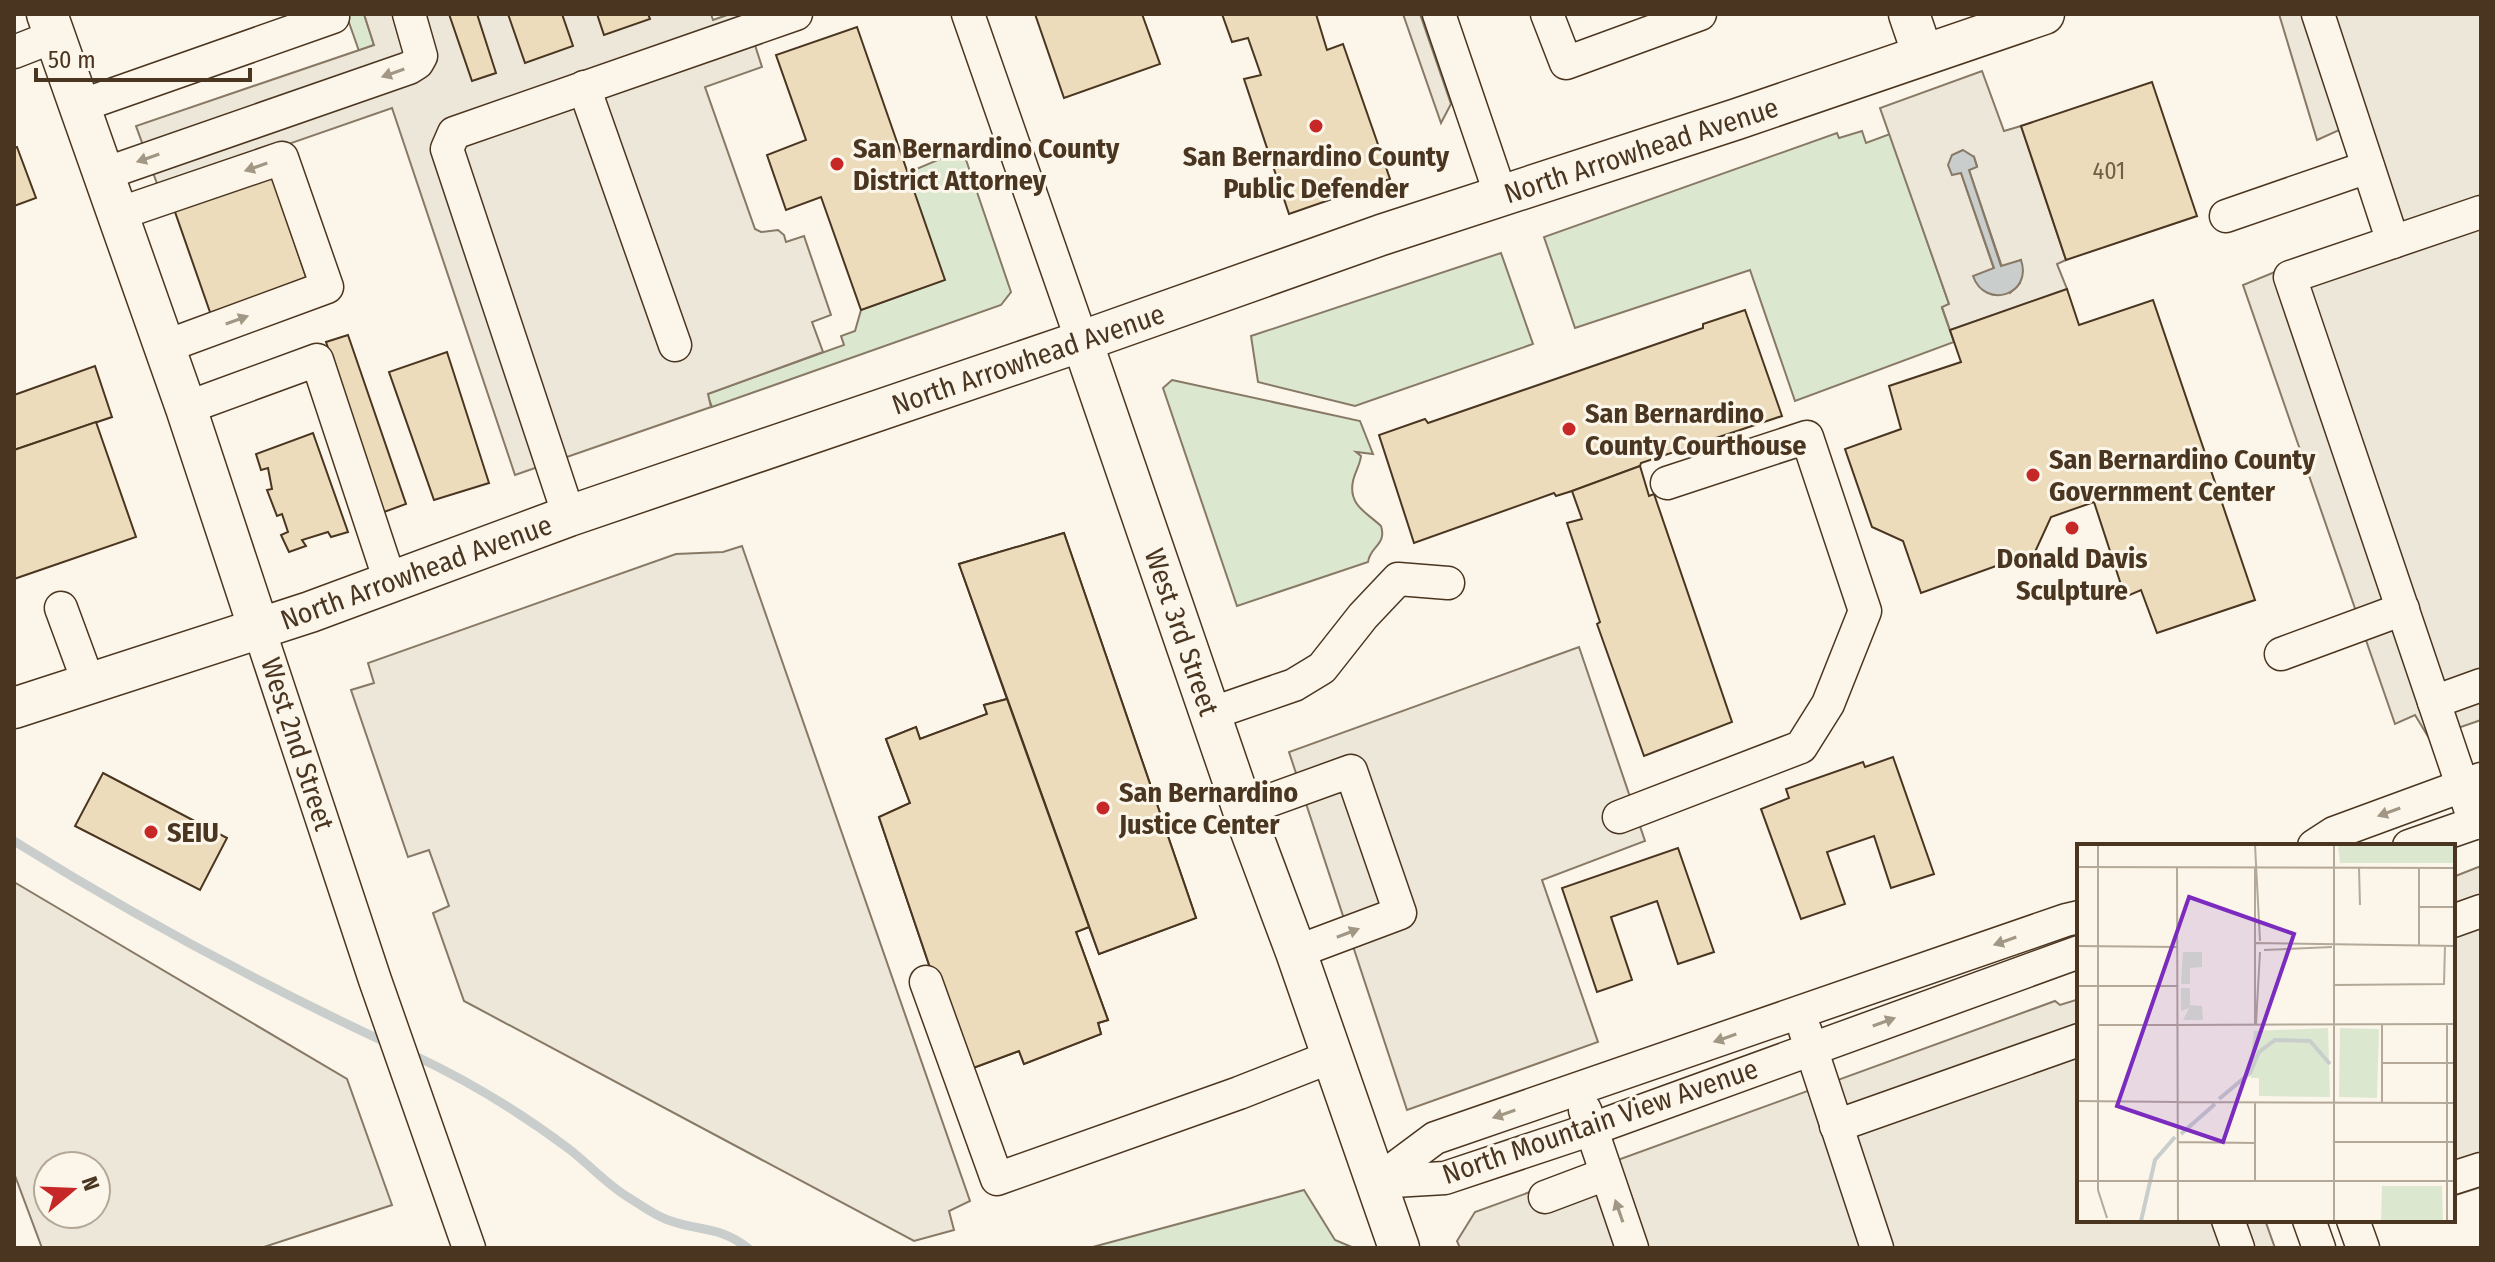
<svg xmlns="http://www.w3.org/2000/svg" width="2495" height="1262" font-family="'Fira Sans Condensed',sans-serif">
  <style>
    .green { fill: #dce7d0; stroke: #887966; stroke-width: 2 }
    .parking { fill: #ede7d9; stroke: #887966; stroke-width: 2; fill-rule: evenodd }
    .water { fill: #c9cecd; stroke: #887966; stroke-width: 2 }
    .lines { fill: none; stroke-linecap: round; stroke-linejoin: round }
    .stream { stroke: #c9cecd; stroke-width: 9 }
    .building { fill: #ecdcbc; stroke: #4a3520; stroke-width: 2 }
    .minor-casing { stroke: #4a3520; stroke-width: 35 }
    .major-casing { stroke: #4a3520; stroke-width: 43 }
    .minor { stroke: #fbf6e9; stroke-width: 32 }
    .major { stroke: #fbf6e9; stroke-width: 40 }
    .oneway { fill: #a29684 }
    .poi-dot { fill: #c62828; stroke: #fbf6e9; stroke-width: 3 }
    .labels { text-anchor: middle; stroke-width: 6; stroke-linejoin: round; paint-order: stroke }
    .number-label { font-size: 24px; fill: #725f47 }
    .poi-label { font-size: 28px; font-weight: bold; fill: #4a3520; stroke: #fbf6e9; text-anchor: start }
    .street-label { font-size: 28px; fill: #4a3520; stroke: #fbf6e9 }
    .inset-river { fill: none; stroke: #c9cecd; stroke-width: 4 }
    .inset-road { fill: none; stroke: #b4a999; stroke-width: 2 }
    .view { fill: #7b2cbf; fill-opacity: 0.15; stroke: #7b2cbf; stroke-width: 4 }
    .inset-edge { fill: none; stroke: #4a3520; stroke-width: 4 }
  </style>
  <rect width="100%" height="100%" fill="#fbf6e9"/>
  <!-- green -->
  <g class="green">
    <polygon points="346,14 364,14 374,45 359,51"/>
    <polygon points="1862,131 1866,143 1890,134 1949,304 1942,308 1954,342 1795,401 1750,270 1575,328 1544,237 1837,133 1839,138"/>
    <polygon points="961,145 1011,292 1001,305 712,407 707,394 844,345 841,336 855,331 861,310 944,280 907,173 945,157 944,151"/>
    <polygon points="1501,253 1533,344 1355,406 1258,382 1251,336"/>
    <path d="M1172 380 1360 421 1373 454 1356 452 1361 456C1360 465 1355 472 1353 481 1348 505 1366 512 1381 526 1387 545 1370 546 1368 562L1237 606 1163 388Z"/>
    <polygon points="1304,1190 1335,1240 1354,1248 1089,1248"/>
  </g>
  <!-- parking -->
  <g class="parking">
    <polygon points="364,14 711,14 713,20 730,14 745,14 762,67 705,87 755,229 761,232 778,230 784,235 786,242 804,236 831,315 812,322 823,352 708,394 711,407 515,475 392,108 159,189 136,126 374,45"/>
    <polygon points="1403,14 1420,14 1451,104 1441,123"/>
    <polygon points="2279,14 2481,14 2481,720 2429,738 2415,715 2395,724 2243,285 2378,230 2339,130 2317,140"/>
    <path d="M1982 71 2004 131 2021 126 2066 260 2057 264 2067 289 1950 330 1942 307 1949 304 1880 108ZM1974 157 1977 166 1969 170 2002 267 2021 260 2020 283 2010 293 1994 269 1961 173Z"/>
    <polygon points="742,546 970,1201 949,1211 954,1230 914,1241 464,1001 433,913 449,906 429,850 408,857 351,690 374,683 368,663 676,554 723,552"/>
    <polygon points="1579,647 1645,841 1542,880 1598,1042 1407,1110 1289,752"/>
    <polygon points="2481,866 2481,1187 2453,1196 2453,877"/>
    <path d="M14 882 347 1079 392 1205 261 1248H42L14 1173ZM96 1166V1214H48V1166Z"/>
    <polygon points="2079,999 2079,1220 2265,1220 2275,1248 1460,1248 1457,1241 1475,1212 2055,1001 2060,1005"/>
  </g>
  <!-- water -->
  <path class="water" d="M1963 150 1974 157 1977 167 1969 170 2001 266 2021 260C2033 295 1985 310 1973 276L1994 268 1961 173 1952 175 1948 165 1952 155Z"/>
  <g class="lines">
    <!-- stream -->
    <g class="stream">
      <path d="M14 841C134 916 259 983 387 1043"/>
      <path d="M411 1054C467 1080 520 1112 569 1149 590 1165 608 1186 631 1199 642 1206 656 1216 668 1220 700 1232 718 1225 748 1248"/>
    </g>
  </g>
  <!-- building -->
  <g class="building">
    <polygon points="449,14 477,14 496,73 472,81"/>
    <polygon points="508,14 562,14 573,46 525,63"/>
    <polygon points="597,14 648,14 650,19 604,35"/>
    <polygon points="1035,14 1142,14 1160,64 1064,98"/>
    <polygon points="1222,14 1316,14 1327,50 1343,44 1390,179 1289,214 1244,79 1261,75 1248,38 1232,42"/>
    <polygon points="857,27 945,280 861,310 821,197 786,210 767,155 806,140 776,55"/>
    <polygon points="2152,82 2197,216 2066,260 2021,126"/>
    <polygon points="17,147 36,198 14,206 14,148"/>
    <polygon points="272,175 308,283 211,315 174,209"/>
    <polygon points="2067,289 2079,325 2153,300 2255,600 2157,633 2141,590 2125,597 2094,502 2051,517 2035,552 1921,593 1903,541 1872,527 1845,449 1901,429 1889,386 1961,362 1950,330"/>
    <polygon points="1745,310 1782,416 1641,463 1640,466 1572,491 1556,496 1554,493 1414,543 1379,435 1425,419 1428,423 1703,328 1703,324"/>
    <polygon points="348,335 406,504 384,512 326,342"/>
    <polygon points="447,352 489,483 434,500 389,372"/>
    <polygon points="95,366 112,417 14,450 14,395"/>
    <polygon points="96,422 136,537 14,579 14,450"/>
    <polygon points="313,433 348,532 331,537 328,532 302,540 306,546 289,552 281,535 288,532 282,514 277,516 267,490 272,489 268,468 261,470 256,454"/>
    <polygon points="1640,466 1649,496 1654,494 1732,722 1644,756 1597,624 1600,622 1567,523 1582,519 1572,491"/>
    <polygon points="1064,533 1196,918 1099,954 1089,927 1076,932 1108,1020 1098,1023 1101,1034 1024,1064 1019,1051 965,1071 879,817 910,803 886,739 916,727 920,739 987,714 984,705 1007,699 959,564"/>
    <polygon points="1064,533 1196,918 1099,954 959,564"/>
    <polygon points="1007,699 1089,927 1076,932 1108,1020 1098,1023 1101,1034 1024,1064 1019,1051 965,1071 879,817 910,803 886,739 916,727 920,739 987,714 984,705"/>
    <polygon points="1893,757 1934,874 1891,888 1874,836 1827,852 1845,904 1801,919 1761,809 1789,798 1786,789 1863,762 1865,767"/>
    <polygon points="103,773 227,838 200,890 75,826"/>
    <polygon points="1678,848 1714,952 1678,964 1657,901 1611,917 1632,980 1597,992 1562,888"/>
  </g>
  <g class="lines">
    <!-- minor casing -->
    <g class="minor-casing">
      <g id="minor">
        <polyline points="968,14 1082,341"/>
        <polyline points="1439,14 1501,196"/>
        <polyline points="1547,14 1566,63 1700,14"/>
        <polyline points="2318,14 2393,242"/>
        <polyline points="14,52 55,36"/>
        <polyline points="584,87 675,345"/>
        <polyline points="80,106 333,17"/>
        <polyline points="104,174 409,68 417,63 421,56 409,14"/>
        <polyline points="118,214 282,158 327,287 164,347"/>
        <polyline points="2226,216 2368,167"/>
        <polyline points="186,408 317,360 390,581"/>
        <polyline points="569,516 447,149 454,133 796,14"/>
        <polyline points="61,608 89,684"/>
        <polyline points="259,629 375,980 469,1248"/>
        <polyline points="2281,654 2403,609"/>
        <polyline points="2434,702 2481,685"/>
        <polyline points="1210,714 1294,685 1322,668 1363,616 1398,579 1448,583"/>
        <polyline points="1243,810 1351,771 1400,913 1296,952"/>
        <polyline points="1619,817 1801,747 1828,704 1865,611 1807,437 1667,483"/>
        <polyline points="2475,823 2290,277 2481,212"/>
        <polyline points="2314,846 2334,833 2481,779"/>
        <polyline points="2409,846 2481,821"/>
        <polyline points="2453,921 2481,911"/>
        <polyline points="926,982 997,1179 1239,1093 1333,1056"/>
        <polyline points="1805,1030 1877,1248"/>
        <polyline points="1585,1110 1632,1248"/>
        <polyline points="1836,1126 2079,1040"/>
        <polyline points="2453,1178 2481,1169"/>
        <polyline points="1376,1182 1435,1138 2066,920 2079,917"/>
        <polyline points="1376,1182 1445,1178 1592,1129 2079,952"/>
        <polyline points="1545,1197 1606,1174"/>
        <polyline points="2228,1220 2238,1248"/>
        <polyline points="2309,1220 2319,1248"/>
        <polyline points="2353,1220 2363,1248"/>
      </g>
    </g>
    <!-- major casing -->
    <g class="major-casing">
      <g id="major">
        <polyline points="47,14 186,408 259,629"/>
        <polyline points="1909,14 1923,55"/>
        <polyline points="1082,341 1243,810 1296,952 1399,1248"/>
        <polyline points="14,708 310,612 569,516 1085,340 1381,235 1737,119 2044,14"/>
      </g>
    </g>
    <!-- minor -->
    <use href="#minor" class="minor"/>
    <!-- major -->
    <use href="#major" class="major"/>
  </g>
  <!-- one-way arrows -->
  <defs><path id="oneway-solid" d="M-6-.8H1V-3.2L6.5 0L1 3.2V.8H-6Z" transform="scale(2)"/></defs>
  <g class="oneway">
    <use href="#oneway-solid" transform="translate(393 73) rotate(161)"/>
    <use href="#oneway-solid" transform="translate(148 158) rotate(161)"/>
    <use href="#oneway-solid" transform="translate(256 167) rotate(161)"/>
    <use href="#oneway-solid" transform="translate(237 320) rotate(-20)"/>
    <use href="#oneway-solid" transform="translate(2389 812) rotate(160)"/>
    <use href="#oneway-solid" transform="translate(1348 933) rotate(-21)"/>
    <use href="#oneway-solid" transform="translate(2005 941) rotate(161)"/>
    <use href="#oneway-solid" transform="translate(1884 1022) rotate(-20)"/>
    <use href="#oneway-solid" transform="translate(1725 1038) rotate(161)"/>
    <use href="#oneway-solid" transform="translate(1504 1114) rotate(161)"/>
    <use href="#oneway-solid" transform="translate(1619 1211) rotate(-109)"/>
  </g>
  <!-- markers -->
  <g class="poi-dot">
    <circle cx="1316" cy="126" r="8"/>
    <circle cx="837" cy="164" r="8"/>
    <circle cx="1569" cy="429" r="8"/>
    <circle cx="2033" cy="475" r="8"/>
    <circle cx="2072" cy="528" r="8"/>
    <circle cx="1103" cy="808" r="8"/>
    <circle cx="151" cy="832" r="8"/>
  </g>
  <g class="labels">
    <!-- number labels -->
    <g class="number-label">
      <text x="2109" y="179">401</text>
    </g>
    <!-- poi labels -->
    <g class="poi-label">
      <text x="853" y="158">San Bernardino County<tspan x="853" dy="32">District Attorney</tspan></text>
      <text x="1316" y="166" text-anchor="middle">San Bernardino County<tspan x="1316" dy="32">Public Defender</tspan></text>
      <text x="1585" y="423">San Bernardino<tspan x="1585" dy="32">County Courthouse</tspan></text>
      <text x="2049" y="469">San Bernardino County<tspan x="2049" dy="32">Government Center</tspan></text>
      <text x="2072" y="568" text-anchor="middle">Donald Davis<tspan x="2072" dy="32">Sculpture</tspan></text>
      <text x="1119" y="802">San Bernardino<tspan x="1119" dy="32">Justice Center</tspan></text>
      <text x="167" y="842">SEIU</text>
    </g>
    <!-- street labels -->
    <g class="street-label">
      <text transform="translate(1641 150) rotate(-18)" y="10">North Arrowhead Avenue</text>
      <text transform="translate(1028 359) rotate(-19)" y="10">North Arrowhead Avenue</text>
      <text transform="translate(416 572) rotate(-20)" y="10">North Arrowhead Avenue</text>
      <text transform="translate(1182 632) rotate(71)" y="10">West 3rd Street</text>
      <text transform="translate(298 744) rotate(72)" y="10">West 2nd Street</text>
      <text transform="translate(1600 1121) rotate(-19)" y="10">North Mountain View Avenue</text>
    </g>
  </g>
  <!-- overview -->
  <g transform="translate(2077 844)">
    <rect width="378" height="378" fill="#fbf6e9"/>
    <path d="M261 1H378V19H263ZM106 108H125V123L113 124V140H104ZM104 144H113V161L125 162 126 176H106L112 164 104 167ZM251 184 253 253 182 252V234H174L173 222 177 187ZM263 184 302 185 300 254 262 253ZM305 342H365L366 377H304Z" fill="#dce7d0"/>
    <path class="inset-river" d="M142 255 173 229 182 208 198 196 233 197 253 220M104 290 138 260M64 377 78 316 98 293"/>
    <path class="inset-road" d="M21 1V346L30 374M178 1 183 97M257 1V377M0 23 378 24M100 24 101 377M178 24V180M282 24 283 61M342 63H378M179 99 378 102M0 102 100 103M342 102V24M187 106 255 103M257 141 367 140 368 102M0 142H100M179 180 183 108M370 180V377M22 181H100M100 181 378 180M305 219H378M0 257 100 258M100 258 378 259M305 259V181M100 298 178 299M258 298H378M0 337H378M178 338V258"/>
    <path class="view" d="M112 53 217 90 146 298 40 262Z"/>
    <rect width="378" height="378" class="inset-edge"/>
  </g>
  <!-- border -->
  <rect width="2495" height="1262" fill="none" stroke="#4a3520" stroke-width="32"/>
  <!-- north arrow -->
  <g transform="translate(72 1190) rotate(71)"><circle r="38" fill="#fbf6e9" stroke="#b4a999" stroke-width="2"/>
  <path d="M0-6L14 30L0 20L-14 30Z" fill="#c62828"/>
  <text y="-12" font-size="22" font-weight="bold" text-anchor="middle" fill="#4a3520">N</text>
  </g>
  <!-- scale -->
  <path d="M36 68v12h214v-12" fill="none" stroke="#4a3520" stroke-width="4"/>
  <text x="48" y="68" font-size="24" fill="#4a3520" stroke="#fbf6e9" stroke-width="6" paint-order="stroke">50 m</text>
</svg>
